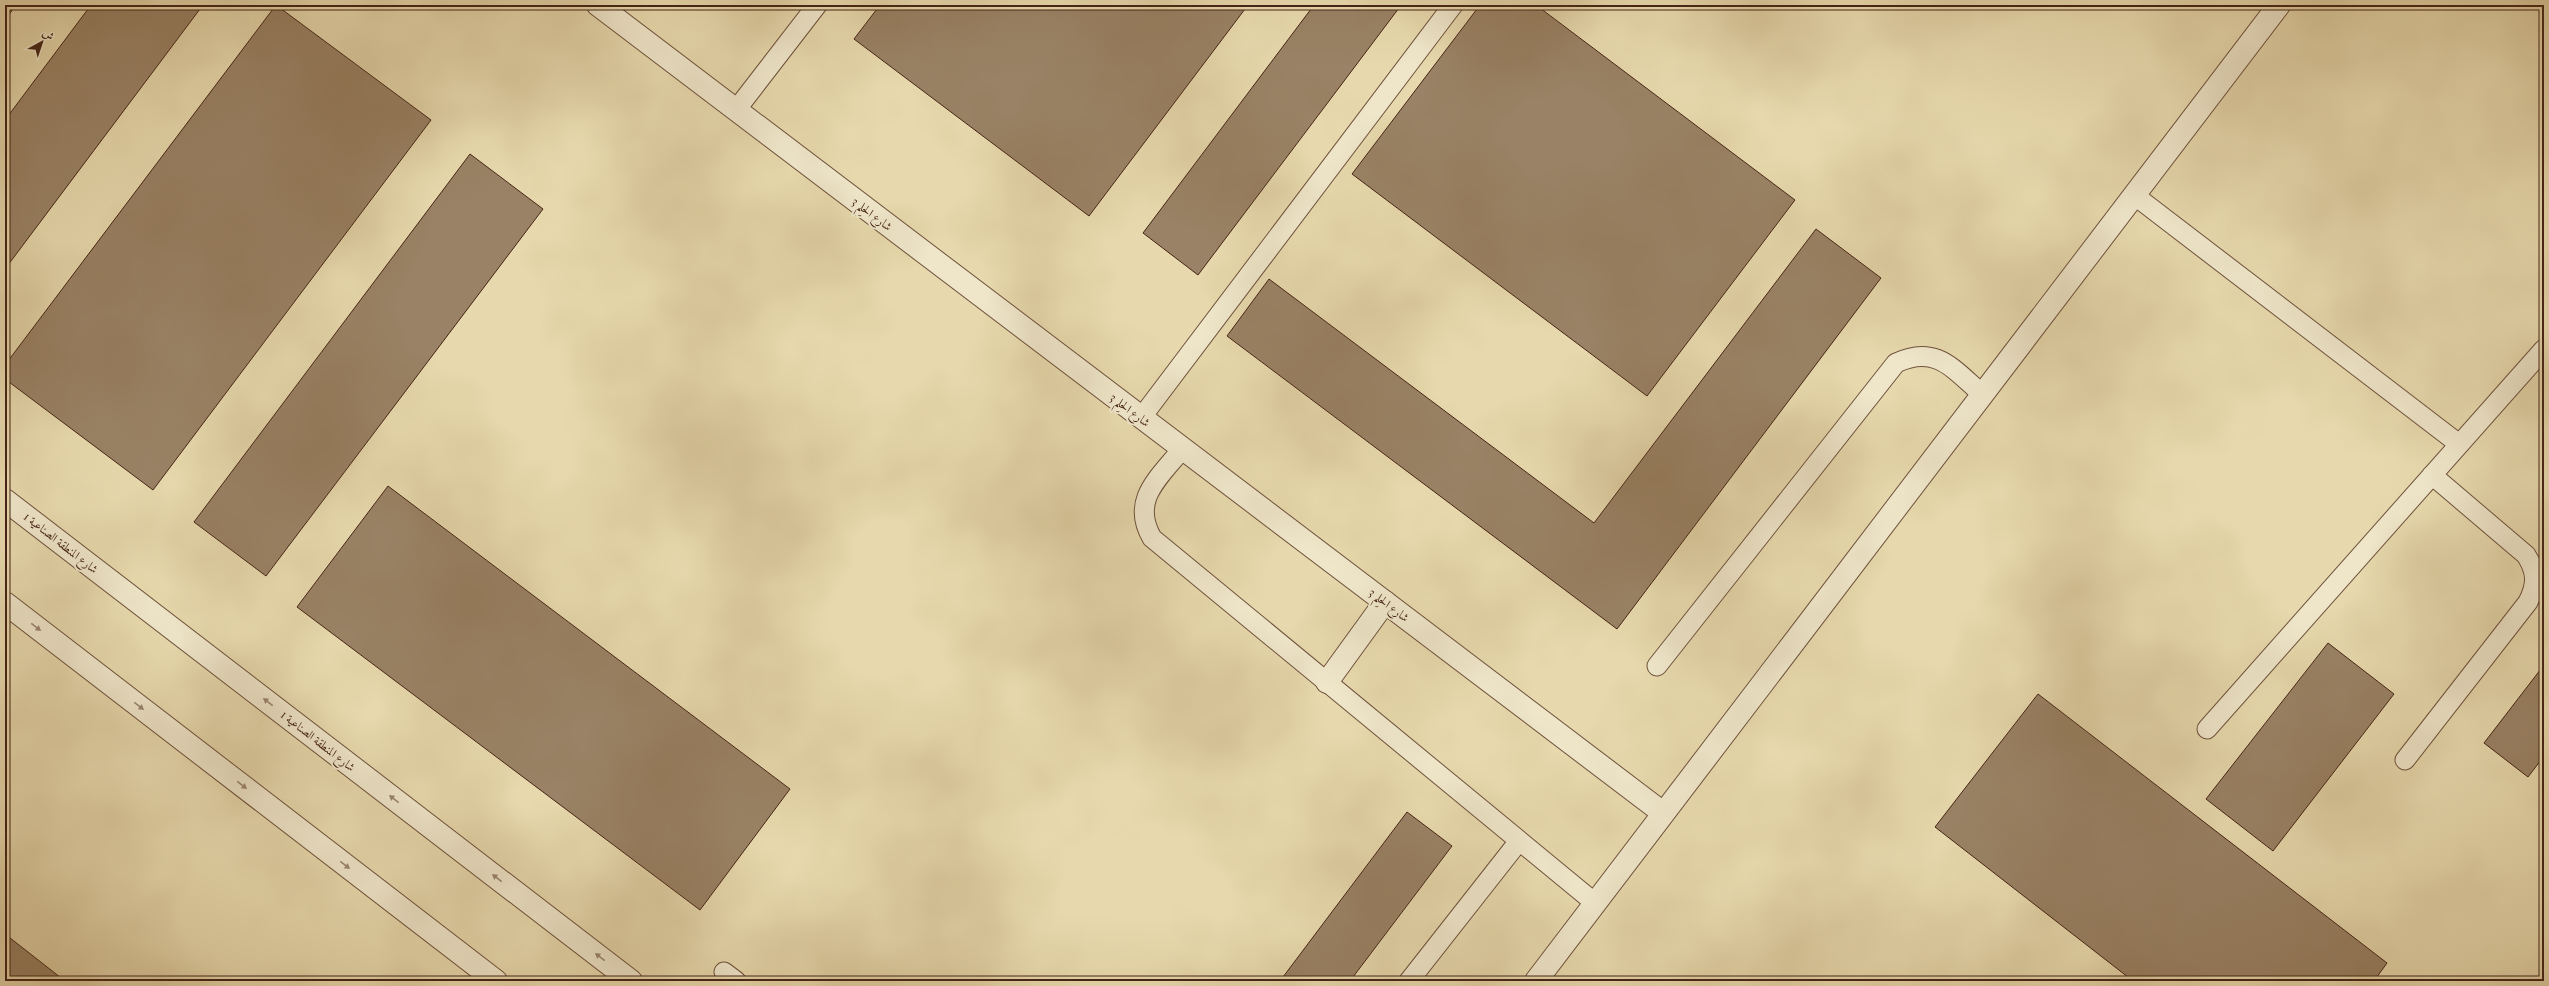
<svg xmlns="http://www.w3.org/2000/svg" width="2549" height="986" font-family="'IM FELL French Canon',Amiri,serif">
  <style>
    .building { fill: #998265; stroke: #452416 }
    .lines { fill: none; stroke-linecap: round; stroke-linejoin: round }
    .service-casing { stroke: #6e513c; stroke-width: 21 }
    .minor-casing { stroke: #6e513c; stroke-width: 24 }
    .tertiary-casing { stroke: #6e513c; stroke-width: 24 }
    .service { stroke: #efe6ca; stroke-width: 19 }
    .minor { stroke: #efe6ca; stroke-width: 22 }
    .tertiary { stroke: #efe6ca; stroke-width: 22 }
    .oneway { fill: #9a8570 }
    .labels { text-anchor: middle; stroke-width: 4; stroke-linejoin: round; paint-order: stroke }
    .street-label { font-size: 12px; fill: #452416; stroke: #efe6ca }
  </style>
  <rect width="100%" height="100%" fill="#e7d9ad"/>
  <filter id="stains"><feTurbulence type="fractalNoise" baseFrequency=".005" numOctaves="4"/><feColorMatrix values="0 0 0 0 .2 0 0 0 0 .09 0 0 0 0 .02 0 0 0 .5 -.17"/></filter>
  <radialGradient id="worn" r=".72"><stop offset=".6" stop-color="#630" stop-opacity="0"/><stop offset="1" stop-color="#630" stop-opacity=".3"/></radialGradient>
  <!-- building -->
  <g class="building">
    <polygon points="5,5 16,5 5,20"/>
    <polygon points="91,5 203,5 5,269 5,120"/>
    <polygon points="276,5 431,120 153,490 5,379 5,365"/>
    <polygon points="880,5 1248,5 1089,216 854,39"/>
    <polygon points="1314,5 1395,5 1399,8 1198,275 1143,233"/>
    <polygon points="1480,5 1536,5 1795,200 1647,396 1352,174"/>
    <polygon points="470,154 543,209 266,576 194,522"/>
    <polygon points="1816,229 1881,278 1617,629 1227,336 1269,279 1594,523"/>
    <polygon points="388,486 790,789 700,910 297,607"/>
    <polygon points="2328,643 2394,694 2273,851 2206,799"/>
    <polygon points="2544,665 2544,756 2528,777 2484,743"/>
    <polygon points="2038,694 2387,963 2374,981 2133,981 1935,827"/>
    <polygon points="1407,812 1452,846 1350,981 1280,981"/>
    <polygon points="5,934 65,981 5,981"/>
  </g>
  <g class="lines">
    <!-- service casing -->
    <g class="service-casing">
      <g id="service">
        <polyline points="736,110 817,5"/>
        <polyline points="2134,195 2459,444"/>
        <polyline points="1141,418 1453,5"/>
        <path d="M1182 449C1159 478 1130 500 1152 538L1595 903"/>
        <path d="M1657 666 1896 363C1936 344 1953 369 1982 394"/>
        <polyline points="2207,729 2544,349"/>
        <path d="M2405 760 2528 602C2537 584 2537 572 2526 555L2432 475"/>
        <polyline points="724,972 736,981"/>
        <polyline points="1409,981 1519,841"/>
      </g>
    </g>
    <!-- minor casing -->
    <g class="minor-casing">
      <g id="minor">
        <polyline points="598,5 1663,813"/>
        <polyline points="1327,682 1385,602"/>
        <polyline points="1536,981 2279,5"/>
      </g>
    </g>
    <!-- tertiary casing -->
    <g class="tertiary-casing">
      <g id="tertiary">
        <polyline points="5,500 631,981"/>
        <polyline points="5,603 496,981"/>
      </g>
    </g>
    <!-- service -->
    <use href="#service" class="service"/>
    <!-- minor -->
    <use href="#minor" class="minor"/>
    <!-- tertiary -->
    <use href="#tertiary" class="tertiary"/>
  </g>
  <!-- one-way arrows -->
  <defs><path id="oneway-solid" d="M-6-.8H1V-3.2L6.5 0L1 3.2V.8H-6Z"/></defs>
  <g class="oneway">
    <use href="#oneway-solid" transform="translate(36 627) rotate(38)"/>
    <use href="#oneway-solid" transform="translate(268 702) rotate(-142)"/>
    <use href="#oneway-solid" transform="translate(139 706) rotate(38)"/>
    <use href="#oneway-solid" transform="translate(242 785) rotate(38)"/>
    <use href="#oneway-solid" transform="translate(394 799) rotate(-142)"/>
    <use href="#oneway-solid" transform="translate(345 865) rotate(38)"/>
    <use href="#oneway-solid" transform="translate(497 878) rotate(-142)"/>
    <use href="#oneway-solid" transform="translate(600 957) rotate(-142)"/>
  </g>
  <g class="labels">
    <!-- street labels -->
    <g class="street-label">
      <text transform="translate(872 214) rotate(37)" y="4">شارع الحِلم 3</text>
      <text transform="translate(1130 410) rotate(37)" y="4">شارع الحِلم 3</text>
      <text transform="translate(61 543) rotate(38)" y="4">شارع المنطقة الصناعية 1</text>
      <text transform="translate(1389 605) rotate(37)" y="4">شارع الحِلم 3</text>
      <text transform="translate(318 741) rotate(38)" y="4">شارع المنطقة الصناعية 1</text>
    </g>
  </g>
  <!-- margin -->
  <rect width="2549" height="986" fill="none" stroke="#e7d9ad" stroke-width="20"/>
  <rect x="6" y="6" width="2537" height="974" fill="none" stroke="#452416" stroke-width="2"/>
  <rect x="10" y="10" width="2529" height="966" fill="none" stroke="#452416"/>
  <!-- north arrow -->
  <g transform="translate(42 42) rotate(40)" stroke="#efe6ca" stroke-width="3" paint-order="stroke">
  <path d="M0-3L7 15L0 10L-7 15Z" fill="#452416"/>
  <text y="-6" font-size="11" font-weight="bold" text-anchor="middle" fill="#452416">ش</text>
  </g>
  <rect width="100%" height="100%" filter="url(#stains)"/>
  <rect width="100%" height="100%" fill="url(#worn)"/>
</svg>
